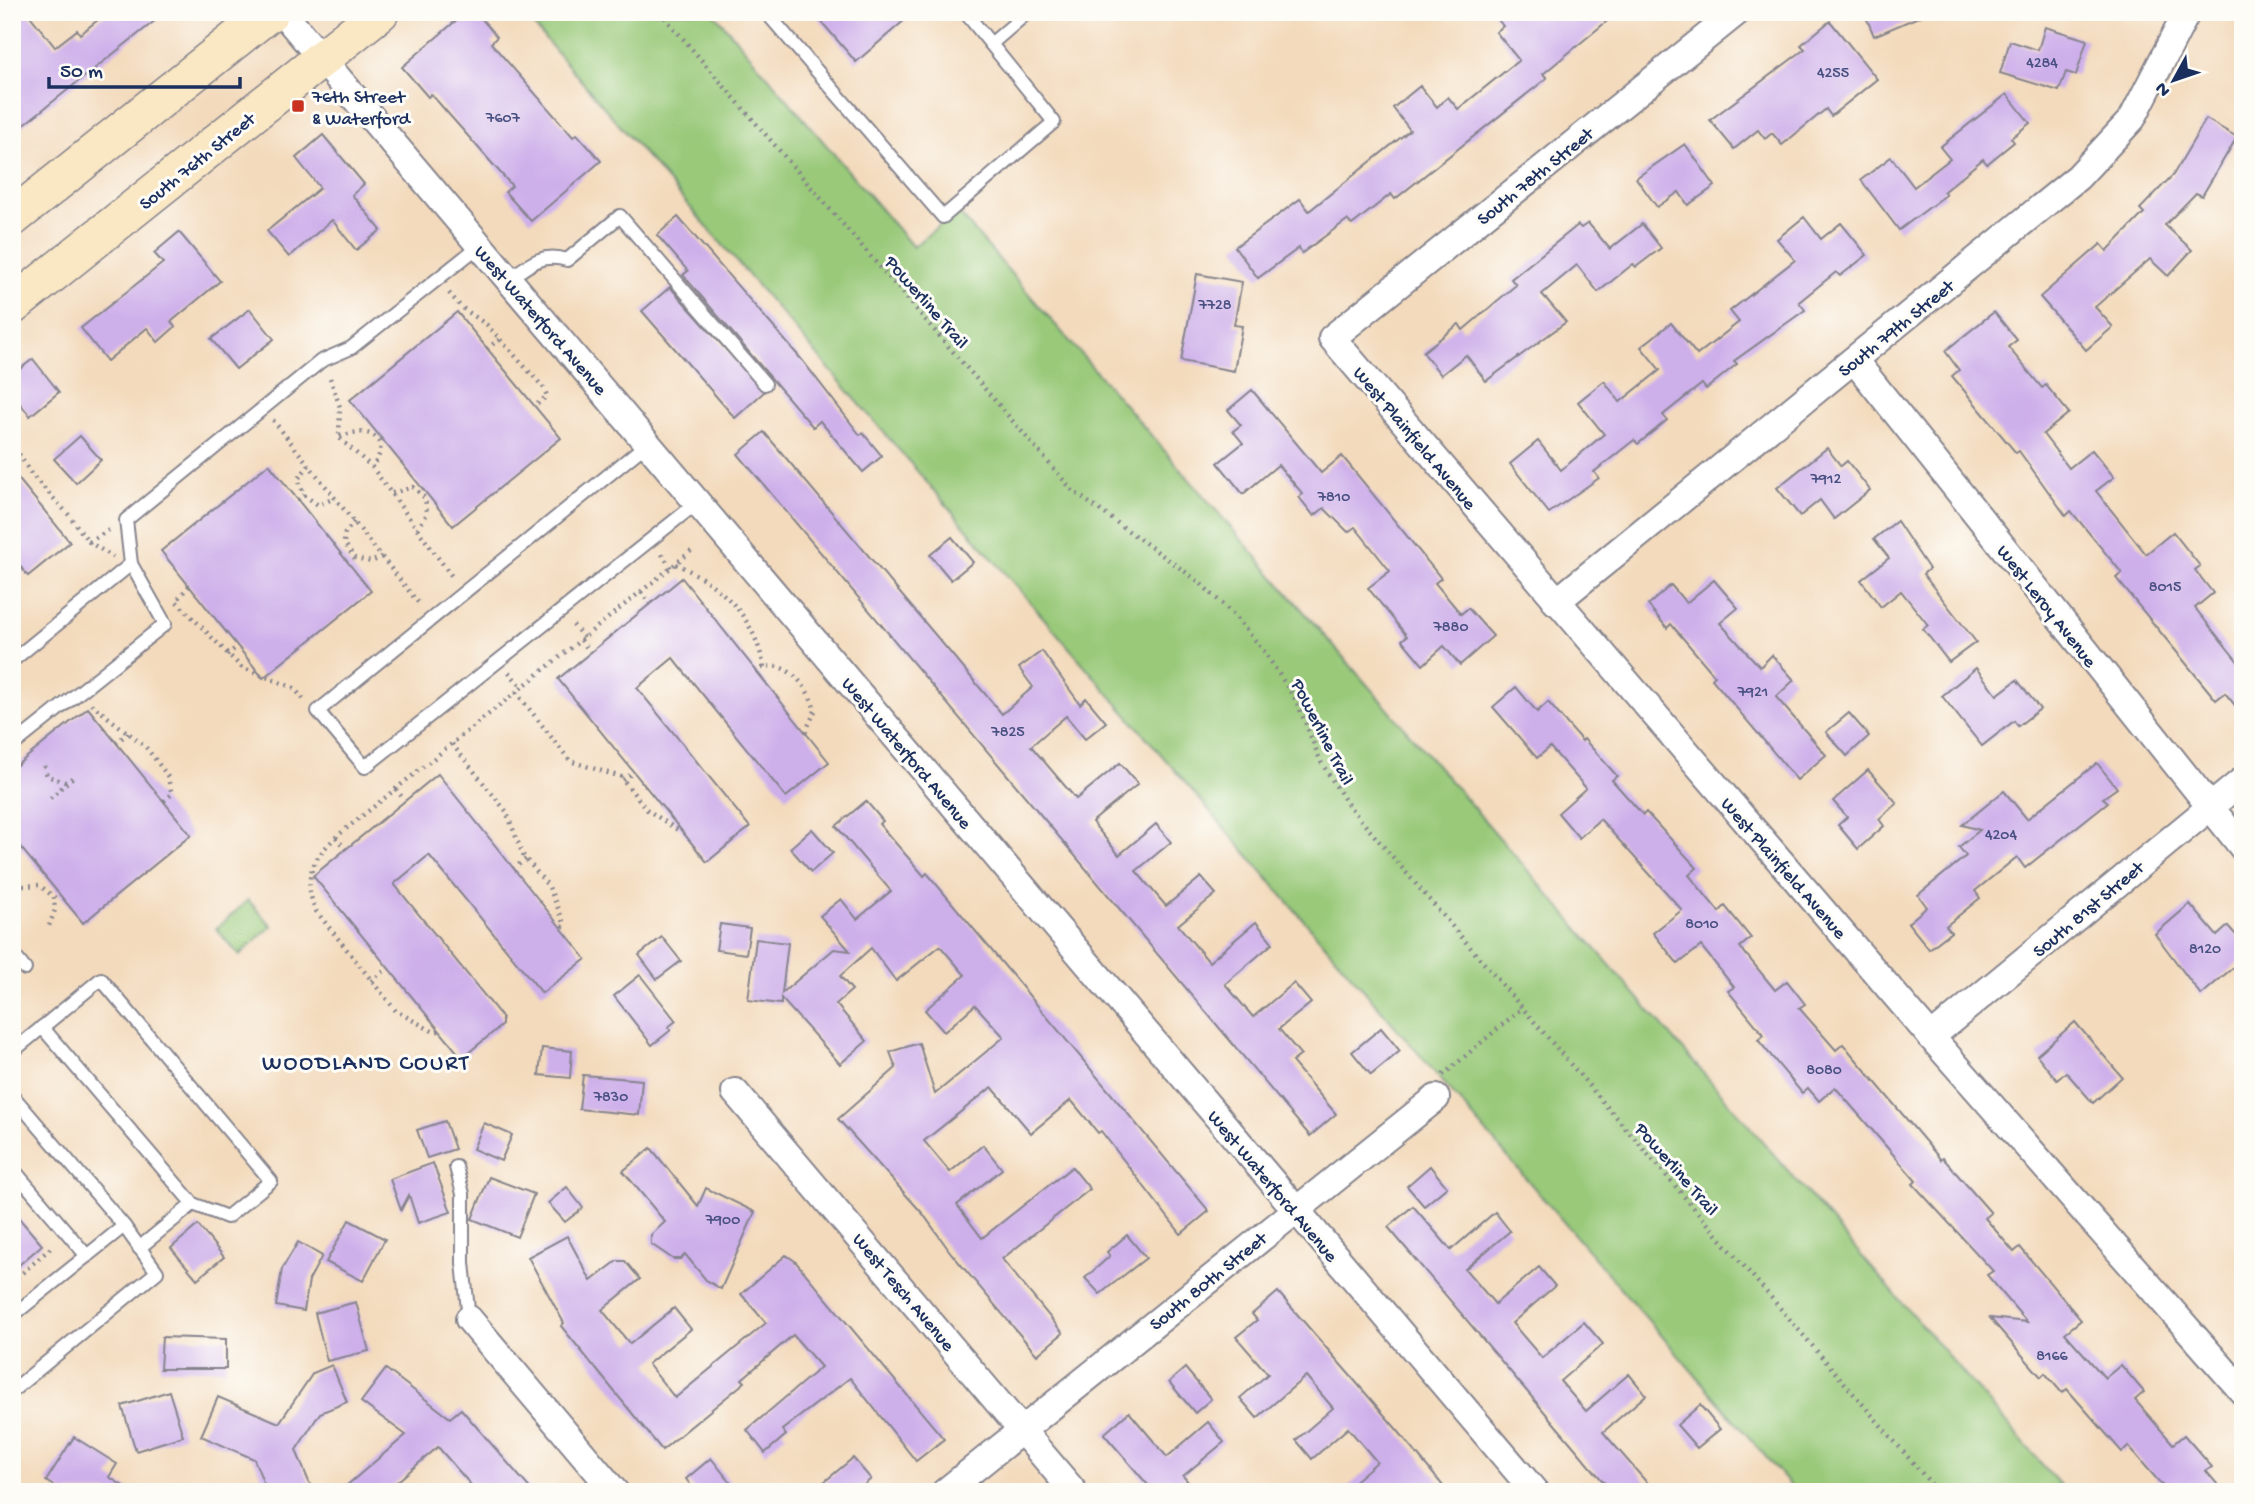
<svg xmlns="http://www.w3.org/2000/svg" width="2255" height="1504" font-family="'Gochi Hand',sans-serif">
  <style>
    .green { fill: #99c979; stroke: #5a7c6c; stroke-width: 2 }
    .building { fill: #cdafea }
    .lines { fill: none; stroke-linecap: round; stroke-linejoin: round }
    .lane-casing { stroke: #87848d; stroke-width: 16 }
    .street-casing { stroke: #87848d; stroke-width: 30 }
    .secondary-casing { stroke: #87848d; stroke-width: 40 }
    .path { stroke: #87848d; stroke-width: 4.5; stroke-dasharray: 2 5; stroke-linecap: butt }
    .lane { stroke: #fff; stroke-width: 12 }
    .street { stroke: #fff; stroke-width: 26 }
    .secondary { stroke: #fae7c3; stroke-width: 37 }
    .poi-dot { fill: #c8321e; stroke: #fdfcf7; stroke-width: 2.5 }
    .labels { text-anchor: middle; stroke-width: 6; stroke-linejoin: round; paint-order: stroke }
    .number-label { font-size: 16px; fill: #484f81 }
    .poi-label { font-size: 19px; fill: #1b2f5e; stroke: #fdfcf7; text-anchor: start }
    .street-label { font-size: 19px; fill: #1b2f5e; stroke: #fdfcf7 }
    .quarter-label { font-size: 23px; letter-spacing: 2px; fill: #1b2f5e; stroke: #fdfcf7 }
  </style>
  <rect width="100%" height="100%" fill="#fdfcf7"/>
  <filter id="ink" filterUnits="userSpaceOnUse"><feTurbulence type="fractalNoise" baseFrequency=".0143" numOctaves="2"/><feDisplacementMap in="SourceGraphic" scale="14" xChannelSelector="R" yChannelSelector="G"/><feConvolveMatrix kernelMatrix="1 2 1 2 8 2 1 2 1" color-interpolation-filters="sRGB"/></filter>
  <filter id="wash" filterUnits="userSpaceOnUse"><feTurbulence type="fractalNoise" baseFrequency=".00686" numOctaves="4" result="noise"/><feDisplacementMap in="SourceGraphic" scale="28" xChannelSelector="R" yChannelSelector="G"/><feGaussianBlur stdDeviation="1.57" result="paint"/><feColorMatrix in="noise" values="0 0 0 0 0 0 0 0 0 0 0 0 0 0 0 0 0 1.4 0 .05"/><feComposite in="paint" operator="in"/></filter>
  <g filter="url(#wash)">
    <rect width="100%" height="100%" fill="#f3dabc"/>
    <!-- green -->
    <g class="green">
      <polygon points="522,12 713,12 913,247 957,211 2066,1492 1796,1492"/>
      <polygon points="248,900 272,926 239,955 216,929"/>
    </g>
    <g id="blocks">
      <!-- building -->
      <g class="building">
        <polygon points="12,12 27,12 55,47 77,30 80,34 108,12 166,12 12,134"/>
        <polygon points="466,12 476,12 497,37 491,43 573,137 577,134 601,161 531,221 505,192 512,186 431,94 428,97 402,67"/>
        <polygon points="813,12 914,12 856,62"/>
        <polygon points="1492,12 1618,12 1543,74 1547,78 1395,199 1391,194 1352,225 1347,220 1302,253 1299,248 1258,278 1235,247 1300,199 1309,211 1410,130 1393,108 1420,86 1437,107 1448,97 1458,109 1519,60 1496,32 1503,26"/>
        <polygon points="1864,12 1930,12 1874,36"/>
        <polygon points="1830,21 1877,79 1831,116 1826,109 1782,145 1772,133 1765,139 1758,130 1734,149 1710,120 1805,49 1801,45"/>
        <polygon points="2045,27 2087,40 2076,75 2066,72 2059,91 2000,73 2010,41 2038,50"/>
        <polygon points="2007,94 2030,123 2011,138 2014,142 1987,164 1983,159 1943,192 1946,195 1899,230 1861,180 1891,157 1914,187 1950,159 1940,147"/>
        <polygon points="2206,119 2237,137 2202,196 2196,193 2165,225 2192,250 2168,276 2150,259 2095,307 2113,327 2086,350 2040,297 2101,244 2107,251 2144,213 2140,209 2173,175"/>
        <polygon points="323,135 364,184 352,195 381,230 356,250 332,220 289,257 267,231 320,188 296,158"/>
        <polygon points="1685,144 1715,186 1688,205 1679,192 1657,207 1636,178"/>
        <polygon points="678,217 802,360 860,435 863,433 882,456 863,472 820,421 813,427 683,275 688,271 657,235"/>
        <polygon points="1804,217 1821,239 1841,223 1867,255 1840,276 1836,272 1799,302 1805,310 1734,361 1737,364 1706,389 1702,384 1663,415 1667,420 1638,444 1634,440 1594,472 1599,478 1549,513 1510,464 1538,441 1561,470 1604,434 1578,402 1604,381 1620,402 1660,370 1641,347 1671,323 1697,355 1739,322 1730,311 1795,260 1777,239"/>
        <polygon points="1588,223 1610,249 1642,224 1661,248 1636,267 1633,264 1598,292 1577,265 1542,294 1566,322 1486,381 1466,355 1441,375 1423,352 1459,324 1463,330 1516,285 1511,279 1578,225 1581,228"/>
        <polygon points="179,232 220,281 171,322 175,327 158,342 147,328 107,361 81,328 163,263 154,253"/>
        <polygon points="1197,274 1242,282 1234,325 1242,326 1234,371 1181,361"/>
        <polygon points="670,287 764,392 735,418 642,311"/>
        <polygon points="250,309 274,339 236,369 211,339"/>
        <polygon points="457,312 561,438 453,526 350,400"/>
        <polygon points="1994,312 2017,340 2008,347 2042,388 2046,385 2069,413 2043,434 2069,468 2092,450 2114,477 2096,491 2146,554 2173,532 2200,566 2195,570 2213,593 2195,608 2243,668 2243,715 2225,693 2216,700 2116,578 2122,573 2071,511 2066,516 2019,451 2016,453 1952,376 1959,370 1945,351"/>
        <polygon points="33,359 59,392 30,416 12,394 12,375"/>
        <polygon points="1252,390 1321,473 1342,456 1441,578 1435,583 1461,614 1468,608 1493,636 1460,665 1444,646 1423,665 1402,640 1407,636 1368,588 1390,571 1355,527 1348,532 1324,508 1314,516 1299,497 1303,494 1278,465 1243,494 1218,463 1243,443 1233,431 1241,425 1228,410"/>
        <polygon points="764,432 1002,714 1033,687 1019,668 1042,651 1080,704 1086,698 1106,722 1085,739 1066,716 1031,746 1076,799 1120,763 1138,784 1092,822 1119,855 1156,824 1171,842 1136,871 1166,906 1201,877 1216,894 1178,925 1209,962 1256,922 1273,943 1225,984 1253,1017 1294,983 1311,1003 1279,1029 1301,1055 1292,1062 1336,1114 1310,1136 738,454"/>
        <polygon points="80,436 101,460 76,483 54,459"/>
        <polygon points="1827,448 1841,466 1847,461 1870,490 1834,519 1820,500 1800,516 1777,488"/>
        <polygon points="269,464 371,591 263,678 161,551"/>
        <polygon points="12,471 70,542 28,576 12,556"/>
        <polygon points="1897,521 1929,569 1923,574 1976,642 1949,662 1923,629 1928,625 1901,591 1881,607 1861,580 1889,558 1874,539"/>
        <polygon points="952,537 973,562 951,580 930,555"/>
        <polygon points="682,578 829,762 786,797 673,658 637,688 750,827 707,862 558,679"/>
        <polygon points="1714,580 1738,608 1720,623 1760,667 1772,655 1794,680 1776,697 1826,755 1797,780 1712,679 1715,676 1671,624 1667,628 1648,605 1671,585 1686,603"/>
        <polygon points="1976,668 1997,695 2017,680 2040,709 2018,726 2014,721 1982,746 1942,696"/>
        <polygon points="1516,687 1537,712 1548,702 1582,741 1584,739 1617,776 1612,780 1643,815 1646,812 1697,868 1689,875 1719,912 1725,906 1751,938 1740,947 1775,990 1787,981 1805,1004 1799,1008 1836,1050 1843,1044 1941,1160 1943,1158 1991,1213 1985,1218 2014,1252 2020,1247 2081,1320 2065,1333 2105,1378 2121,1365 2144,1392 2135,1400 2173,1444 2184,1435 2212,1467 2206,1471 2224,1492 2168,1492 2128,1446 2122,1452 2067,1389 2062,1393 2045,1373 2041,1377 1990,1318 2027,1322 1987,1275 1993,1271 1913,1184 1916,1181 1835,1087 1819,1101 1808,1088 1802,1093 1758,1040 1764,1035 1728,991 1734,987 1701,946 1678,964 1653,933 1682,910 1600,819 1579,838 1558,813 1586,788 1550,747 1537,758 1493,707"/>
        <polygon points="88,708 191,835 83,923 12,837 12,769"/>
        <polygon points="1849,713 1869,736 1847,756 1826,732"/>
        <polygon points="2097,763 2117,788 2103,798 2108,802 2025,868 2017,857 1975,891 1980,898 1946,926 1951,932 1929,949 1908,923 1927,907 1918,895 1966,856 1959,847 1980,830 1962,825 2004,791 2027,819"/>
        <polygon points="1868,770 1897,803 1879,819 1884,826 1858,849 1838,825 1847,817 1833,801"/>
        <polygon points="438,774 586,959 542,993 429,855 394,884 502,1017 502,1025 462,1058 313,876"/>
        <polygon points="866,801 883,821 879,824 918,869 924,876 927,873 1209,1211 1181,1234 1101,1131 1098,1133 1071,1100 1031,1133 992,1087 924,1141 950,1172 983,1145 1002,1169 957,1205 982,1238 1072,1167 1090,1189 1002,1259 1063,1333 1037,1355 951,1253 923,1214 838,1119 896,1068 890,1052 919,1043 935,1094 1004,1037 975,1005 944,1032 925,1010 965,975 940,946 896,981 871,948 840,976 852,990 836,1004 867,1041 840,1064 781,998 781,1004 748,1000 756,939 788,943 782,993 834,949 850,951 820,916 841,899 857,919 891,891 836,826"/>
        <polygon points="812,829 833,853 811,872 790,848"/>
        <polygon points="2190,904 2217,936 2228,926 2243,943 2243,959 2201,995 2155,934"/>
        <polygon points="720,924 750,928 746,954 716,950"/>
        <polygon points="662,937 681,961 657,979 639,955"/>
        <polygon points="640,975 676,1021 668,1027 671,1030 652,1045 614,996"/>
        <polygon points="2075,1022 2122,1077 2093,1103 2066,1072 2057,1080 2037,1055"/>
        <polygon points="1381,1028 1400,1051 1371,1075 1352,1052"/>
        <polygon points="542,1048 572,1051 570,1078 539,1075"/>
        <polygon points="583,1075 642,1080 639,1115 579,1109"/>
        <polygon points="445,1121 455,1149 427,1158 417,1130"/>
        <polygon points="484,1123 512,1135 501,1161 473,1149"/>
        <polygon points="651,1148 698,1206 706,1188 755,1212 721,1289 706,1280 685,1254 681,1259 673,1259 651,1244 651,1235 665,1222 623,1171"/>
        <polygon points="433,1163 451,1212 418,1223 409,1195 401,1210 390,1179"/>
        <polygon points="1430,1166 1447,1187 1424,1206 1407,1186"/>
        <polygon points="489,1177 534,1194 517,1237 472,1219"/>
        <polygon points="567,1187 583,1208 565,1222 548,1203"/>
        <polygon points="1413,1206 1451,1250 1495,1212 1510,1231 1465,1269 1495,1304 1539,1267 1555,1286 1512,1323 1542,1358 1584,1322 1603,1344 1560,1381 1586,1411 1629,1374 1646,1395 1603,1432 1655,1492 1612,1492 1569,1441 1388,1227"/>
        <polygon points="12,1210 42,1245 12,1271"/>
        <polygon points="349,1220 385,1239 363,1281 326,1262"/>
        <polygon points="198,1225 224,1257 197,1279 171,1248"/>
        <polygon points="1127,1235 1146,1258 1100,1294 1085,1278 1110,1256 1107,1252"/>
        <polygon points="567,1236 591,1281 617,1261 625,1261 640,1279 602,1310 630,1344 674,1308 691,1329 648,1364 675,1398 766,1323 741,1294 786,1255 795,1261 944,1439 916,1461 850,1378 782,1430 786,1435 765,1453 747,1430 821,1367 793,1335 742,1379 745,1382 662,1450 561,1326 564,1323 528,1257"/>
        <polygon points="298,1242 322,1256 309,1280 304,1311 276,1306 282,1269"/>
        <polygon points="1278,1292 1399,1432 1448,1492 1342,1492 1377,1462 1348,1428 1312,1459 1296,1440 1333,1408 1306,1376 1257,1418 1240,1398 1268,1374 1236,1337 1257,1320 1252,1314"/>
        <polygon points="356,1302 369,1351 327,1361 315,1313"/>
        <polygon points="162,1337 226,1339 226,1369 160,1369"/>
        <polygon points="332,1365 347,1402 320,1413 296,1450 313,1492 267,1492 254,1459 201,1436 218,1397 279,1423 313,1373"/>
        <polygon points="1185,1368 1211,1399 1195,1413 1169,1382"/>
        <polygon points="386,1369 450,1418 461,1409 533,1492 477,1492 438,1447 385,1492 339,1492 406,1435 361,1402"/>
        <polygon points="169,1391 183,1436 136,1451 122,1406"/>
        <polygon points="1700,1405 1720,1429 1697,1448 1677,1425"/>
        <polygon points="1129,1412 1167,1457 1208,1422 1224,1442 1183,1476 1197,1492 1154,1492 1104,1434"/>
        <polygon points="74,1437 117,1464 109,1477 133,1492 63,1492 46,1481"/>
        <polygon points="711,1458 738,1492 696,1492 686,1479"/>
        <polygon points="853,1458 871,1479 856,1492 812,1492"/>
      </g>
    </g>
  </g>
  <g filter="url(#ink)">
    <use href="#blocks" fill-opacity="0" stroke="#87848d" stroke-width="2"/>
    <g class="lines">
      <!-- lane casing -->
      <g class="lane-casing">
        <g id="lane">
          <polyline points="766,12 943,217 1054,122 965,12"/>
          <polyline points="991,44 1028,12"/>
          <path d="M508 280C528 265 542 252 567 260L620 216 765 384"/>
          <polyline points="648,443 318,711 365,767 698,502"/>
          <polyline points="12,661 131,564 126,520 321,361 351,348 479,246"/>
          <polyline points="12,746 165,624 131,564"/>
          <polyline points="12,953 25,969"/>
          <polyline points="42,1027 193,1204"/>
          <polyline points="12,1052 101,979 271,1181 227,1217 193,1204 139,1248"/>
          <polyline points="12,1095 124,1226 157,1272 12,1391"/>
          <polyline points="456,1167 463,1194 463,1263 469,1319"/>
          <polyline points="12,1168 87,1256"/>
          <polyline points="12,1316 124,1226"/>
        </g>
      </g>
      <!-- street casing -->
      <g class="street-casing">
        <g id="street">
          <polyline points="282,12 1535,1492"/>
          <polyline points="1737,12 1332,338 1931,1037 2243,1392"/>
          <polyline points="1854,360 2243,848"/>
          <polyline points="1556,602 2078,177 2132,119 2187,12"/>
          <polyline points="1931,1037 2243,780"/>
          <polyline points="735,1092 1074,1492"/>
          <polyline points="469,1319 615,1492"/>
          <polyline points="945,1492 1436,1098"/>
        </g>
      </g>
      <!-- secondary casing -->
      <g class="secondary-casing">
        <g id="secondary">
          <polyline points="12,218 270,12"/>
          <polyline points="12,306 380,12"/>
        </g>
      </g>
      <!-- path -->
      <g class="path">
        <polyline points="660,12 1073,491 1198,581 1235,616 1264,651 1297,702 1321,762 1348,805 1938,1492"/>
        <polyline points="449,293 461,307 487,325 544,388 547,396 535,406"/>
        <polyline points="487,349 500,338"/>
        <polyline points="330,378 340,407 339,438 372,467 453,578"/>
        <polyline points="273,420 420,605"/>
        <path d="M340 437C368 424 394 439 372 467"/>
        <polyline points="12,442 31,474 68,514 89,542 113,557"/>
        <polyline points="309,465 298,479 304,495 318,505 335,498"/>
        <polyline points="392,493 413,487 425,498 427,514 417,530"/>
        <polyline points="298,500 304,495"/>
        <polyline points="354,522 345,533 344,542 354,558 371,562 382,557"/>
        <polyline points="89,542 109,530"/>
        <polyline points="662,554 671,568"/>
        <path d="M676 564C722 585 755 617 764 668"/>
        <polyline points="189,586 176,601 241,667 294,688 304,700"/>
        <polyline points="641,592 650,604"/>
        <polyline points="573,625 584,638"/>
        <polyline points="581,640 590,652"/>
        <polyline points="227,655 238,646"/>
        <path d="M755 671C784 654 809 686 815 711L805 733"/>
        <polyline points="509,672 522,688"/>
        <polyline points="516,692 570,761 621,777 646,809 679,831 681,830"/>
        <polyline points="91,704 145,746 167,775 172,794 164,801"/>
        <polyline points="116,743 129,732"/>
        <polyline points="452,744 506,811 523,855 549,887 565,925 561,928"/>
        <polyline points="44,766 47,776 68,783"/>
        <polyline points="623,780 634,772"/>
        <polyline points="396,789 405,801"/>
        <polyline points="50,798 74,776"/>
        <polyline points="336,837 346,850"/>
        <polyline points="513,869 526,859"/>
        <polyline points="23,886 39,885 54,897 55,910 49,926"/>
        <polyline points="371,981 388,968"/>
        <path d="M439 1031 434 1032 396 1011 316 911C302 879 312 859 336 837L695 548"/>
        <polyline points="1443,1075 1522,1008"/>
        <polyline points="12,1282 54,1245"/>
      </g>
      <!-- lane -->
      <use href="#lane" class="lane"/>
      <!-- street -->
      <use href="#street" class="street"/>
      <!-- secondary -->
      <use href="#secondary" class="secondary"/>
    </g>
  </g>
  <!-- markers -->
  <rect class="poi-dot" x="291" y="99" width="14" height="14" rx="3.5"/>
  <g class="labels">
    <!-- number labels -->
    <g class="number-label">
      <text x="2042" y="67">4284</text>
      <text x="1833" y="77">4255</text>
      <text x="503" y="122">7607</text>
      <text x="1215" y="309">7728</text>
      <text x="1826" y="483">7912</text>
      <text x="1334" y="501">7810</text>
      <text x="2165" y="591">8015</text>
      <text x="1451" y="631">7880</text>
      <text x="1753" y="696">7921</text>
      <text x="1008" y="736">7825</text>
      <text x="2001" y="839">4204</text>
      <text x="1702" y="928">8010</text>
      <text x="2205" y="953">8120</text>
      <text x="1824" y="1074">8080</text>
      <text x="611" y="1101">7830</text>
      <text x="723" y="1224">7900</text>
      <text x="2052" y="1360">8166</text>
    </g>
    <!-- poi labels -->
    <g class="poi-label">
      <text x="312" y="102">76th Street<tspan x="312" dy="22">&amp; Waterford</tspan></text>
    </g>
    <!-- street labels -->
    <g class="street-label">
      <text transform="translate(196 160) rotate(-39)" y="7">South 76th Street</text>
      <text transform="translate(1534 175) rotate(-39)" y="7">South 78th Street</text>
      <text transform="translate(928 301) rotate(49)" y="7">Powerline Trail</text>
      <text transform="translate(542 319) rotate(49)" y="7">West Waterford Avenue</text>
      <text transform="translate(1895 327) rotate(-39)" y="7">South 79th Street</text>
      <text transform="translate(1416 437) rotate(50)" y="7">West Plainfield Avenue</text>
      <text transform="translate(2048 605) rotate(52)" y="7">West Leroy Avenue</text>
      <text transform="translate(1324 731) rotate(63)" y="7">Powerline Trail</text>
      <text transform="translate(908 752) rotate(50)" y="7">West Waterford Avenue</text>
      <text transform="translate(1785 867) rotate(49)" y="7">West Plainfield Avenue</text>
      <text transform="translate(2087 908) rotate(-40)" y="7">South 81st Street</text>
      <text transform="translate(1678 1168) rotate(49)" y="7">Powerline Trail</text>
      <text transform="translate(1274 1185) rotate(50)" y="7">West Waterford Avenue</text>
      <text transform="translate(1207 1280) rotate(-39)" y="7">South 80th Street</text>
      <text transform="translate(905 1291) rotate(50)" y="7">West Tesch Avenue</text>
    </g>
    <!-- quarter labels -->
    <g class="quarter-label">
      <text x="366" y="1069">WOODLAND COURT</text>
    </g>
  </g>
  <!-- margin -->
  <rect width="2255" height="1504" fill="none" stroke="#fdfcf7" stroke-width="42"/>
  <!-- north arrow -->
  <g transform="translate(2174 80) rotate(230)" stroke="#fdfcf7" stroke-width="5" paint-order="stroke">
  <path d="M0-5L12 26L0 18L-12 26Z" fill="#1b2f5e"/>
  <text y="-10" font-size="19" font-weight="bold" text-anchor="middle" fill="#1b2f5e">N</text>
  </g>
  <!-- scale -->
  <path d="M49 77v10h191v-10" fill="none" stroke="#1b2f5e" stroke-width="3.5"/>
  <text x="60" y="77" font-size="21" fill="#1b2f5e" stroke="#fdfcf7" stroke-width="5" paint-order="stroke">50 m</text>
</svg>
